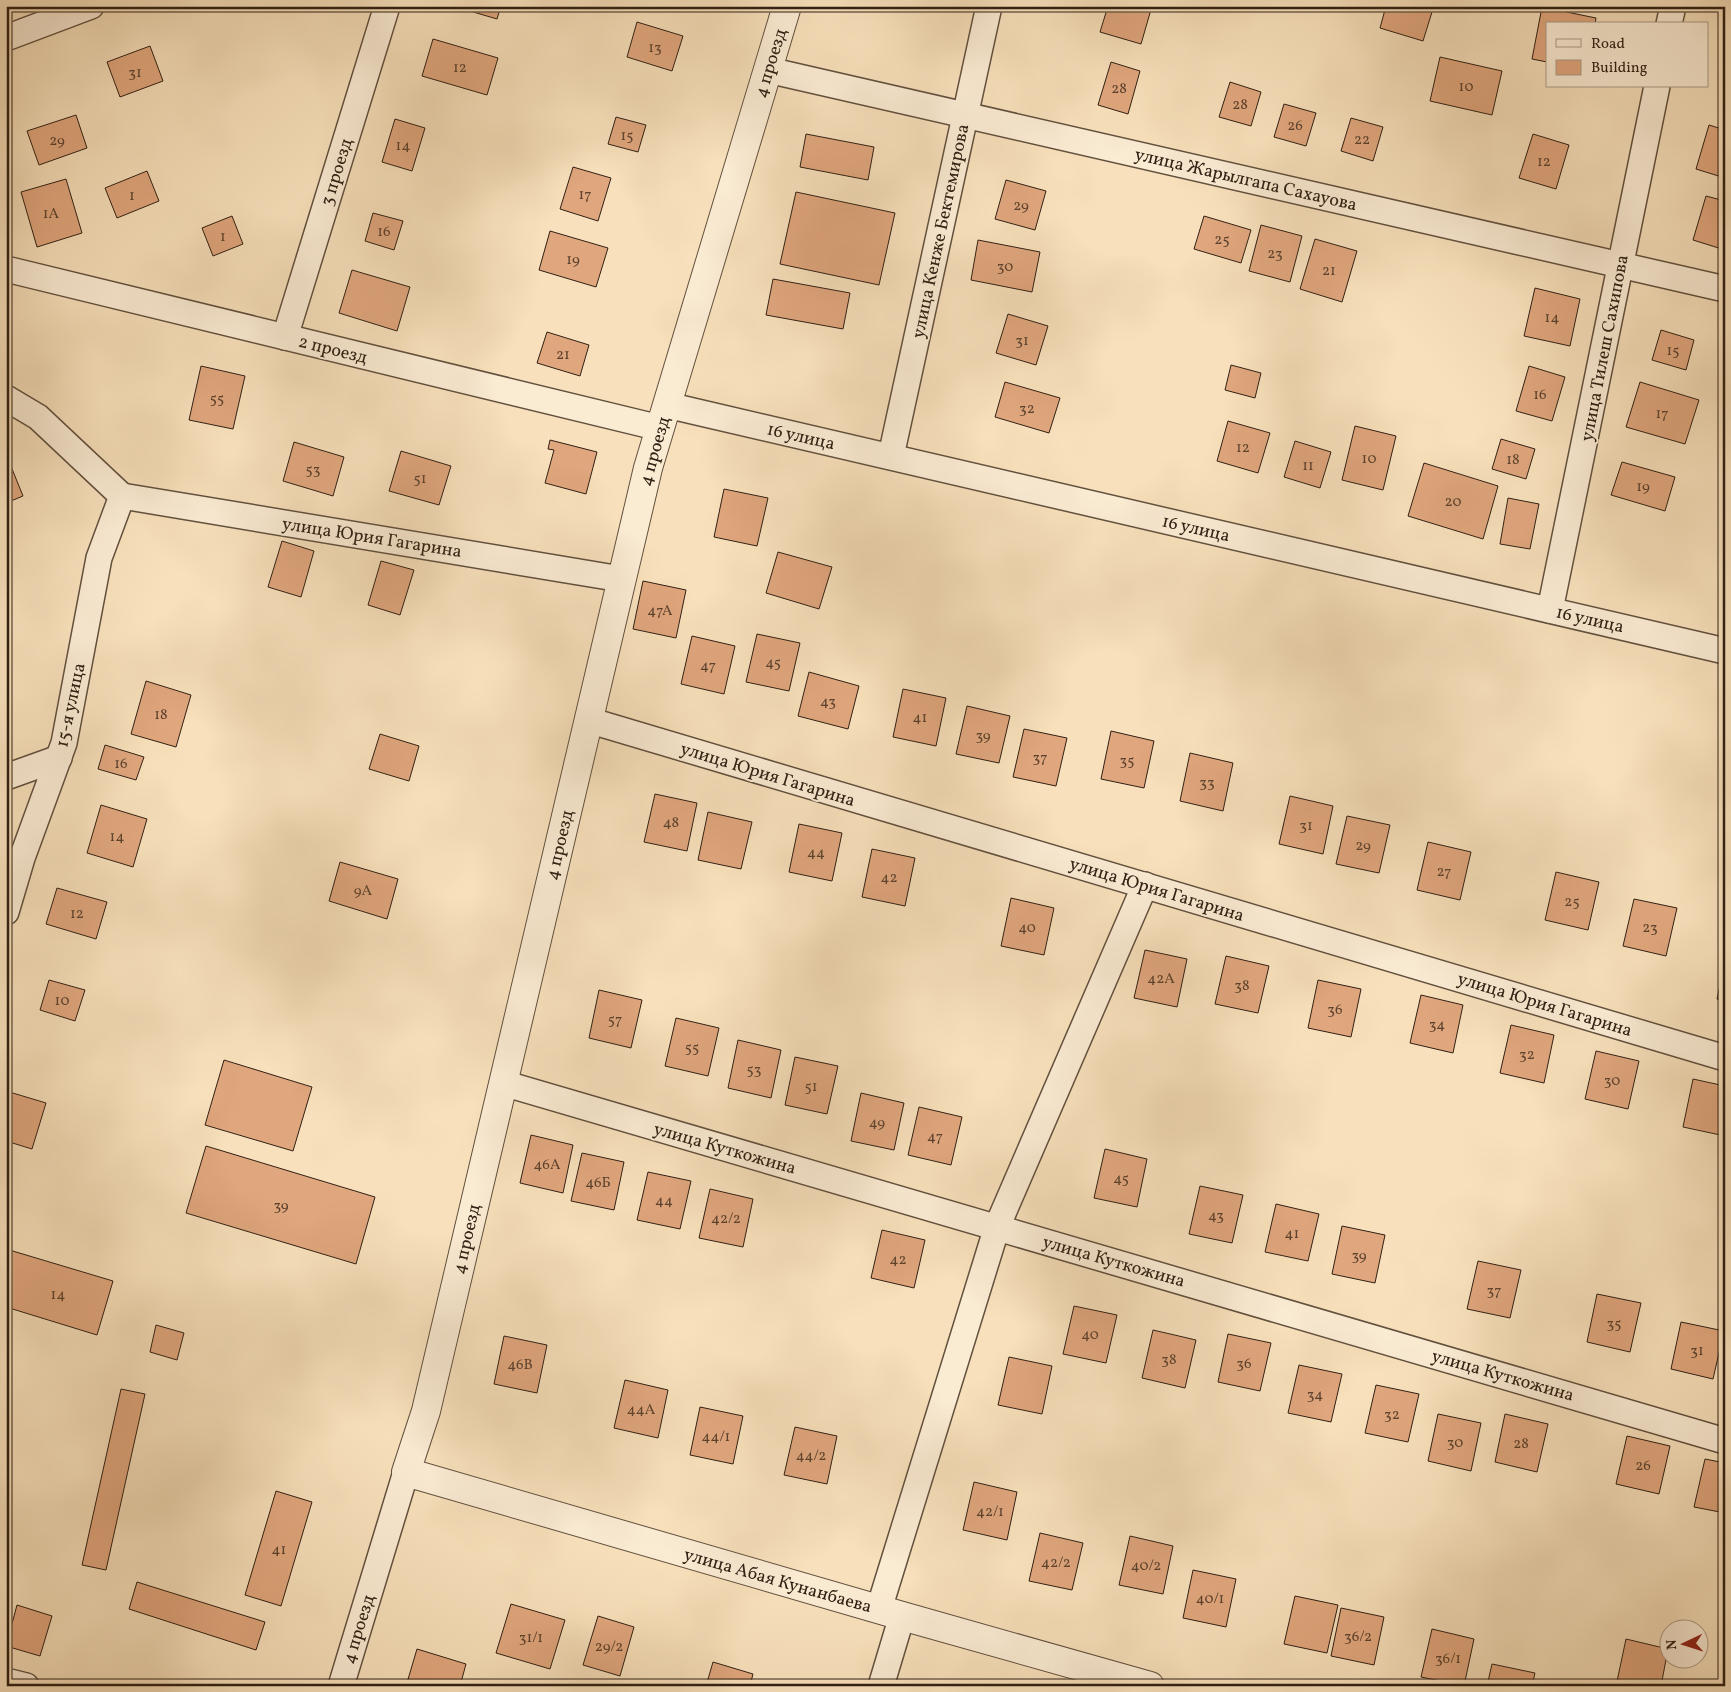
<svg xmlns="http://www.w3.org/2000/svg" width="1731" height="1692" font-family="Vollkorn,serif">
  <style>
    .building { fill: #e0a67d; stroke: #302014 }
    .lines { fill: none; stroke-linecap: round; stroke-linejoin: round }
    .minor-casing { stroke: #62503e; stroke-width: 28 }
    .tertiary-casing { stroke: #62503e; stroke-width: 30 }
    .minor { stroke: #faebd3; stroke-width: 25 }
    .tertiary { stroke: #faebd3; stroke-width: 28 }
    .labels { text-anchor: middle; stroke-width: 4; stroke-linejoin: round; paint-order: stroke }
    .number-label { font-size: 15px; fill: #5c422e }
    .street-label { font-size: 18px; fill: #302014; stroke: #faebd3 }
  </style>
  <rect width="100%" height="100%" fill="#f7e0bb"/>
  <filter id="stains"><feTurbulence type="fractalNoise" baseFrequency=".004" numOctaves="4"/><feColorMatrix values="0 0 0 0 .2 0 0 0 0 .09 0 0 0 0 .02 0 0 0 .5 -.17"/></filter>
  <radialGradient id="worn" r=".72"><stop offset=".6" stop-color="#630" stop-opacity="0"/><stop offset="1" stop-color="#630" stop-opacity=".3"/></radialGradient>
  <!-- building -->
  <g class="building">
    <polygon points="453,6 501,6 497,19"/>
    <polygon points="1108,6 1152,6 1141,44 1100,32"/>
    <polygon points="1386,6 1414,6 1432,12 1423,41 1380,28"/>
    <polygon points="1542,7 1596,18 1595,24 1547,24 1547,62 1532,59"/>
    <polygon points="637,22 683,36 672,71 627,57"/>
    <polygon points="433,39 498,58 487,95 422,76"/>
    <polygon points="150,46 163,81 120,97 107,62"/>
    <polygon points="1440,57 1502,71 1492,115 1430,101"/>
    <polygon points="1111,62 1140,71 1128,114 1098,105"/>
    <polygon points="1230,82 1261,92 1251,126 1219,117"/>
    <polygon points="1284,104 1316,113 1306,146 1274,137"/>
    <polygon points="76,115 87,148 39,165 27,131"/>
    <polygon points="616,117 646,125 638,152 608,144"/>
    <polygon points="1351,118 1383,127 1373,161 1341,151"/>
    <polygon points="395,119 425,128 412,171 382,162"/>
    <polygon points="1709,125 1725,130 1725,178 1696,169"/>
    <polygon points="806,134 874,147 868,180 800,167"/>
    <polygon points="1533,134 1569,145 1556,189 1519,178"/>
    <polygon points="573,167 611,178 598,221 560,209"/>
    <polygon points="147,171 159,201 117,218 105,188"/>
    <polygon points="66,179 82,233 37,247 21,192"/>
    <polygon points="1006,180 1046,191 1035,230 995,219"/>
    <polygon points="796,192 895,213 879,285 780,264"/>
    <polygon points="1706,196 1725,201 1725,250 1693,240"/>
    <polygon points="373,213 403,221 394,250 365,241"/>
    <polygon points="232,216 243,244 213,256 202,228"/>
    <polygon points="1204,216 1251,230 1241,263 1194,249"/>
    <polygon points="1261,225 1302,236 1290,282 1249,271"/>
    <polygon points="550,231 608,248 596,287 539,270"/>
    <polygon points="1315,239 1357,251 1342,302 1300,289"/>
    <polygon points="978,240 1040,252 1032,292 971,280"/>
    <polygon points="352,270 410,287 397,331 339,313"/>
    <polygon points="773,279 850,293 843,329 766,315"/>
    <polygon points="1535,288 1580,299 1570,346 1524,336"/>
    <polygon points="1008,314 1048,326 1036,365 996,353"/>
    <polygon points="1661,330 1694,340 1686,370 1652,360"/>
    <polygon points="547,332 589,345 580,376 537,363"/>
    <polygon points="1231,365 1261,373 1255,398 1225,390"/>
    <polygon points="201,366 245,376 233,429 189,420"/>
    <polygon points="1529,366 1565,377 1552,421 1516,411"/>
    <polygon points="1005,382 1060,398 1049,433 995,417"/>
    <polygon points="1640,382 1699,400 1685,444 1626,427"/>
    <polygon points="1228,421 1270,433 1258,473 1217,461"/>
    <polygon points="1355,426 1396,436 1383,490 1342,480"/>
    <polygon points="1501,439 1535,449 1526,479 1492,469"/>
    <polygon points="550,440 597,452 586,494 545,483 554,450 548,449"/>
    <polygon points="1295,441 1331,452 1320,488 1284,477"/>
    <polygon points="294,442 344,457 333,496 283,481"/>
    <polygon points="401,451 451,466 439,505 389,491"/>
    <polygon points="6,454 23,496 6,503"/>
    <polygon points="1622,462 1675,477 1665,511 1611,495"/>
    <polygon points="1424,463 1498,486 1483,539 1408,516"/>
    <polygon points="724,489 768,498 757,546 714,537"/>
    <polygon points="1508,498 1539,504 1530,549 1500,544"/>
    <polygon points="282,541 314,551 301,597 268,587"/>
    <polygon points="778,552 832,567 819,609 766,593"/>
    <polygon points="381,561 414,570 400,615 368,605"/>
    <polygon points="643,581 686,590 676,638 633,629"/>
    <polygon points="757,634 800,643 789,691 746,682"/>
    <polygon points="692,636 735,646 724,694 681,684"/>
    <polygon points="809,672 859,686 848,729 798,716"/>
    <polygon points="146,681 191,695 176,747 131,734"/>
    <polygon points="903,689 946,698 936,746 893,737"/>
    <polygon points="967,706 1010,716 999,763 956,754"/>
    <polygon points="1024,729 1067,738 1056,786 1013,777"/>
    <polygon points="1111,731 1154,741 1144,788 1101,779"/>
    <polygon points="380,734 419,746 409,781 369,769"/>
    <polygon points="105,745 144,757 136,780 98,769"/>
    <polygon points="1190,753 1233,763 1223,811 1180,801"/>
    <polygon points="655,794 697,803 687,851 644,842"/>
    <polygon points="1290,796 1333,806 1323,854 1279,844"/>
    <polygon points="101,805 147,819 133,867 87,853"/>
    <polygon points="708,812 752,822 741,869 698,860"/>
    <polygon points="1347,816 1390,825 1379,873 1336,864"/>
    <polygon points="799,824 842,833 832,881 789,872"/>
    <polygon points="1428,842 1471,852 1460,900 1417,890"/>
    <polygon points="872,849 915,858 905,906 862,897"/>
    <polygon points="340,862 398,879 387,919 329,901"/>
    <polygon points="1556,872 1599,882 1588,930 1545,920"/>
    <polygon points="57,888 107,902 96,939 46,924"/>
    <polygon points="1011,898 1054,908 1044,955 1001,946"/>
    <polygon points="1634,899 1677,908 1666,956 1623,946"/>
    <polygon points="1145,950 1187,959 1177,1007 1134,998"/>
    <polygon points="1226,956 1269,966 1258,1013 1215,1004"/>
    <polygon points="1725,961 1725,1001 1717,999"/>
    <polygon points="49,980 85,990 75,1021 40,1010"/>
    <polygon points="1318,980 1361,989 1351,1037 1308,1028"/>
    <polygon points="599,990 642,1000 631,1048 589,1038"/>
    <polygon points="1421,995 1463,1005 1453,1053 1410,1043"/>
    <polygon points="676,1018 719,1028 708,1076 665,1066"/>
    <polygon points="1511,1025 1554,1035 1544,1083 1500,1073"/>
    <polygon points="738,1040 781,1050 771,1098 728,1088"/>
    <polygon points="1596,1051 1639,1061 1628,1109 1585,1099"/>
    <polygon points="795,1057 838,1066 827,1114 785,1105"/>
    <polygon points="224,1060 312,1087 293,1151 205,1125"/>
    <polygon points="1693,1079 1725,1086 1725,1136 1683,1127"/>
    <polygon points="6,1091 46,1103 32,1149 6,1141"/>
    <polygon points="861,1093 904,1103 894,1150 851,1141"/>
    <polygon points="919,1107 962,1117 951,1165 908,1155"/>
    <polygon points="531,1135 573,1145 563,1193 520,1183"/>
    <polygon points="206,1146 375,1197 356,1264 186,1213"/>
    <polygon points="1105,1149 1147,1159 1137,1207 1094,1198"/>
    <polygon points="582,1153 624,1162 614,1210 571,1201"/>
    <polygon points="648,1172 691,1181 680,1229 637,1220"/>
    <polygon points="1200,1186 1243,1195 1232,1243 1189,1234"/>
    <polygon points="710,1189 753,1199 743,1247 699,1238"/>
    <polygon points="1276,1204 1319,1214 1308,1261 1265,1252"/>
    <polygon points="1342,1226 1385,1235 1375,1283 1332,1274"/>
    <polygon points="882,1230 925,1240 914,1288 871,1278"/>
    <polygon points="6,1249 113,1281 97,1335 6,1307"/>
    <polygon points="1478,1261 1521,1270 1510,1318 1467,1309"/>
    <polygon points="1597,1294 1641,1303 1630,1352 1587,1342"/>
    <polygon points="1074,1306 1117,1315 1106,1363 1063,1354"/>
    <polygon points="1681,1322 1724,1331 1713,1379 1671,1369"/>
    <polygon points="156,1325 184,1333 177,1360 150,1352"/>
    <polygon points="1153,1330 1196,1340 1185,1388 1142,1378"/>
    <polygon points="1228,1334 1271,1343 1260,1391 1218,1382"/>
    <polygon points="504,1336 547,1345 537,1393 494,1384"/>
    <polygon points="1009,1357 1052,1366 1042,1414 998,1405"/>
    <polygon points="1299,1365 1342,1374 1331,1422 1288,1413"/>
    <polygon points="625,1380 668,1390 658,1438 614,1428"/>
    <polygon points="1376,1385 1419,1394 1408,1442 1365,1433"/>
    <polygon points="121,1389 145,1394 106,1570 82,1565"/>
    <polygon points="700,1407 743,1416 733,1464 690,1455"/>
    <polygon points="1438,1414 1481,1423 1471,1471 1428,1461"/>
    <polygon points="1505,1414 1548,1424 1537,1472 1495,1462"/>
    <polygon points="795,1427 837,1436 827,1484 784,1475"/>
    <polygon points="1627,1436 1670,1446 1659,1494 1616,1484"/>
    <polygon points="1705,1459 1725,1463 1725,1513 1694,1507"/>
    <polygon points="974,1482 1017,1492 1007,1540 963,1530"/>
    <polygon points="276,1491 312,1502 281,1606 245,1595"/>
    <polygon points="1040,1533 1083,1543 1072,1590 1029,1581"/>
    <polygon points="1130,1536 1173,1546 1163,1594 1119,1585"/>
    <polygon points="1193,1570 1236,1579 1226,1627 1183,1618"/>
    <polygon points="137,1582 265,1622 256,1650 129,1609"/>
    <polygon points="1295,1596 1338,1605 1327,1653 1284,1644"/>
    <polygon points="511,1604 565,1620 550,1669 496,1653"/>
    <polygon points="17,1605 52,1616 40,1656 6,1646"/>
    <polygon points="1341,1608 1384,1617 1374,1665 1331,1656"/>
    <polygon points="598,1616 634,1627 620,1676 583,1665"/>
    <polygon points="1432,1629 1474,1639 1464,1686 1421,1677"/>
    <polygon points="1626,1639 1668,1649 1661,1686 1616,1686"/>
    <polygon points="417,1649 466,1664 460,1686 406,1686"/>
    <polygon points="713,1662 753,1674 750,1686 706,1686"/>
    <polygon points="1492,1664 1535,1673 1532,1686 1487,1686"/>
  </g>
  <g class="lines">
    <!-- minor casing -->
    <g class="minor-casing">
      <g id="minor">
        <polyline points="1669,24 1673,6"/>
        <polyline points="6,38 91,6"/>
        <polyline points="768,70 1725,289"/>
        <polyline points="6,269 660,428"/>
        <polyline points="285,337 387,6"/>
        <polyline points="6,398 38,417 122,496"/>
        <polyline points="667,405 1725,651"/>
        <polyline points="891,456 989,6"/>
        <polyline points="122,496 621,579"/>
        <polyline points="1550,610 1657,86"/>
        <polyline points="588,720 1725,1058"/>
        <polyline points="6,777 59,758"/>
        <polyline points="6,912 22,858 64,743 99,558 122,496"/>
        <polyline points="503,1083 1725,1441"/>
        <polyline points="879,1609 997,1227 1145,885"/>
        <polyline points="6,1681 26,1686"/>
        <polyline points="341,1686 406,1472"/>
        <polyline points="881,1686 902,1616"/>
      </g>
    </g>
    <!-- tertiary casing -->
    <g class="tertiary-casing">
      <polyline id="tertiary" points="787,6 648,468 426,1411 406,1472 902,1616 1150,1686"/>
    </g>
    <!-- minor -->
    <use href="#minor" class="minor"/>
    <!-- tertiary -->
    <use href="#tertiary" class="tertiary"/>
  </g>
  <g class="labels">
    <!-- number labels -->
    <g class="number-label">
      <text x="655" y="52">13</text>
      <text x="460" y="72">12</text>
      <text x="135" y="77">31</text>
      <text x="1466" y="91">10</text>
      <text x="1119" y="93">28</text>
      <text x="1240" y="109">28</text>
      <text x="1295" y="130">26</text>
      <text x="627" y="140">15</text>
      <text x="1362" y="144">22</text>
      <text x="57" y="145">29</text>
      <text x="403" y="150">14</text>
      <text x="1544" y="166">12</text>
      <text x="585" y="199">17</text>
      <text x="132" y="200">1</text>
      <text x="1021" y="210">29</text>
      <text x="51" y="218">1А</text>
      <text x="384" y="236">16</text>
      <text x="223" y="241">1</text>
      <text x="1222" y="244">25</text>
      <text x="1275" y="258">23</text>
      <text x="573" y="264">19</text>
      <text x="1005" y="271">30</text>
      <text x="1329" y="275">21</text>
      <text x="1552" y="322">14</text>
      <text x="1022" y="345">31</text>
      <text x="1673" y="355">15</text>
      <text x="563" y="359">21</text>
      <text x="1540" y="399">16</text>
      <text x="217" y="403">55</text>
      <text x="1027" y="413">32</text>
      <text x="1662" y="418">17</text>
      <text x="1243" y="452">12</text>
      <text x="1369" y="463">10</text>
      <text x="1513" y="464">18</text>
      <text x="1308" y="470">11</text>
      <text x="313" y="474">53</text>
      <text x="420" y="483">51</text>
      <text x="1643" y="491">19</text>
      <text x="1453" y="506">20</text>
      <text x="660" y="615">47А</text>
      <text x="773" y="667">45</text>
      <text x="708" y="670">47</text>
      <text x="828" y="706">43</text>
      <text x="161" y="719">18</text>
      <text x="920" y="722">41</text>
      <text x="983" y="740">39</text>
      <text x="1040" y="762">37</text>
      <text x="1127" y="765">35</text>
      <text x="121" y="768">16</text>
      <text x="1207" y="787">33</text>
      <text x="671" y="827">48</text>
      <text x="1306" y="830">31</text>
      <text x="117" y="841">14</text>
      <text x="1363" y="850">29</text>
      <text x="816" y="857">44</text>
      <text x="1444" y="876">27</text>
      <text x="889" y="882">42</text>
      <text x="363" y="895">9А</text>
      <text x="1572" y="906">25</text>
      <text x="77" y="918">12</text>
      <text x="1027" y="932">40</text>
      <text x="1650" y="932">23</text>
      <text x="1161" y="983">42А</text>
      <text x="1242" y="990">38</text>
      <text x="62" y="1005">10</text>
      <text x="1335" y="1014">36</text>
      <text x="615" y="1024">57</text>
      <text x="1437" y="1029">34</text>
      <text x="692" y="1052">55</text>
      <text x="1527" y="1059">32</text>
      <text x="754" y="1074">53</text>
      <text x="1612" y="1085">30</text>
      <text x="811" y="1091">51</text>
      <text x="877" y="1127">49</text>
      <text x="935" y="1141">47</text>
      <text x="547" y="1169">46А</text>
      <text x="1121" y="1183">45</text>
      <text x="598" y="1187">46Б</text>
      <text x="664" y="1205">44</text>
      <text x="281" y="1210">39</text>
      <text x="1216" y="1220">43</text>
      <text x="726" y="1223">42/2</text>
      <text x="1292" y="1238">41</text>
      <text x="1359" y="1260">39</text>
      <text x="898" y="1264">42</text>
      <text x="1494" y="1295">37</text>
      <text x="58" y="1299">14</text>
      <text x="1614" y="1328">35</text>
      <text x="1090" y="1339">40</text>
      <text x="1697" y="1355">31</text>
      <text x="1169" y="1364">38</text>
      <text x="1244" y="1368">36</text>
      <text x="520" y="1369">46В</text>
      <text x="1315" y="1399">34</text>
      <text x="641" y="1414">44А</text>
      <text x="1392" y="1419">32</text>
      <text x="716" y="1441">44/1</text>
      <text x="1455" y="1447">30</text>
      <text x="1521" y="1448">28</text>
      <text x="811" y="1460">44/2</text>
      <text x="1643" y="1470">26</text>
      <text x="990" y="1516">42/1</text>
      <text x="279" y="1554">41</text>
      <text x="1056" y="1567">42/2</text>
      <text x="1146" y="1570">40/2</text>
      <text x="1210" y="1603">40/1</text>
      <text x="1358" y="1641">36/2</text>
      <text x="531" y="1642">31/1</text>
      <text x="609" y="1651">29/2</text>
      <text x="1448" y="1663">36/1</text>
    </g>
    <!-- street labels -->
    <g class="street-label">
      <text transform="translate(770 63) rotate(-73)" y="6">4 проезд</text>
      <text transform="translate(336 172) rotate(-73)" y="6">3 проезд</text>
      <text transform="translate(1246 179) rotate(13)" y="6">улица Жарылгапа Сахауова</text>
      <text transform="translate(940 231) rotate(-78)" y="6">улица Кенже Бектемирова</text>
      <text transform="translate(1604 348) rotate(-79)" y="6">улица Тилеш Сахипова</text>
      <text transform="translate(333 349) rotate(14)" y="6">2 проезд</text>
      <text transform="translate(801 436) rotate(13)" y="6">16 улица</text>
      <text transform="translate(654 451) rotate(-74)" y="6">4 проезд</text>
      <text transform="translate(1196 528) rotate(13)" y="6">16 улица</text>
      <text transform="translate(372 537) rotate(9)" y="6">улица Юрия Гагарина</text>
      <text transform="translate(1590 619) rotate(13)" y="6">16 улица</text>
      <text transform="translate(70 705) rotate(-78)" y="6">15-я улица</text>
      <text transform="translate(768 774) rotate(17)" y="6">улица Юрия Гагарина</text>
      <text transform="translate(559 845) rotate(-77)" y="6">4 проезд</text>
      <text transform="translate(1157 889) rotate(17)" y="6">улица Юрия Гагарина</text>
      <text transform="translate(1545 1004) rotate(17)" y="6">улица Юрия Гагарина</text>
      <text transform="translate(725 1148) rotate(16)" y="6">улица Куткожина</text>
      <text transform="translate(466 1239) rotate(-77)" y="6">4 проезд</text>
      <text transform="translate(1114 1261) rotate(16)" y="6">улица Куткожина</text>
      <text transform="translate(1503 1375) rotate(16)" y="6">улица Куткожина</text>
      <text transform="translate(778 1580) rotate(16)" y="6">улица Абая Кунанбаева</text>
      <text transform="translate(358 1629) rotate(-73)" y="6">4 проезд</text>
    </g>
  </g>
  <!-- margin -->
  <rect width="1731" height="1692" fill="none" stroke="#f7e0bb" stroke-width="25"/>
  <rect x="8" y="8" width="1716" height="1677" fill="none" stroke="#302014" stroke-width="2.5"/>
  <rect x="12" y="12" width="1706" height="1667" fill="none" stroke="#302014"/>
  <!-- legend -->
  <rect x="1546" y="22" width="162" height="65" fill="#faebd3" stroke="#a99a87"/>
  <rect x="1556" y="39" width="25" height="8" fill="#faebd3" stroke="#a99a87"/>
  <text x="1591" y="48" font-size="15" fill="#302014">Road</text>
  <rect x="1556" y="60" width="25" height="15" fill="#e0a67d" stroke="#a99a87"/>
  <text x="1591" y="72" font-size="15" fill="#302014">Building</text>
  <!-- north arrow -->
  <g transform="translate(1684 1644) rotate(266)"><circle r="24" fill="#faebd3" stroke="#a99a87"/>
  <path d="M0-4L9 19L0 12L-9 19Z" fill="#8f2418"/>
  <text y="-8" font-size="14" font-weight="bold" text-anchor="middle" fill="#302014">N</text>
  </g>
  <rect width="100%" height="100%" filter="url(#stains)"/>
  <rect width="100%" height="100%" fill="url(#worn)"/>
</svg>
